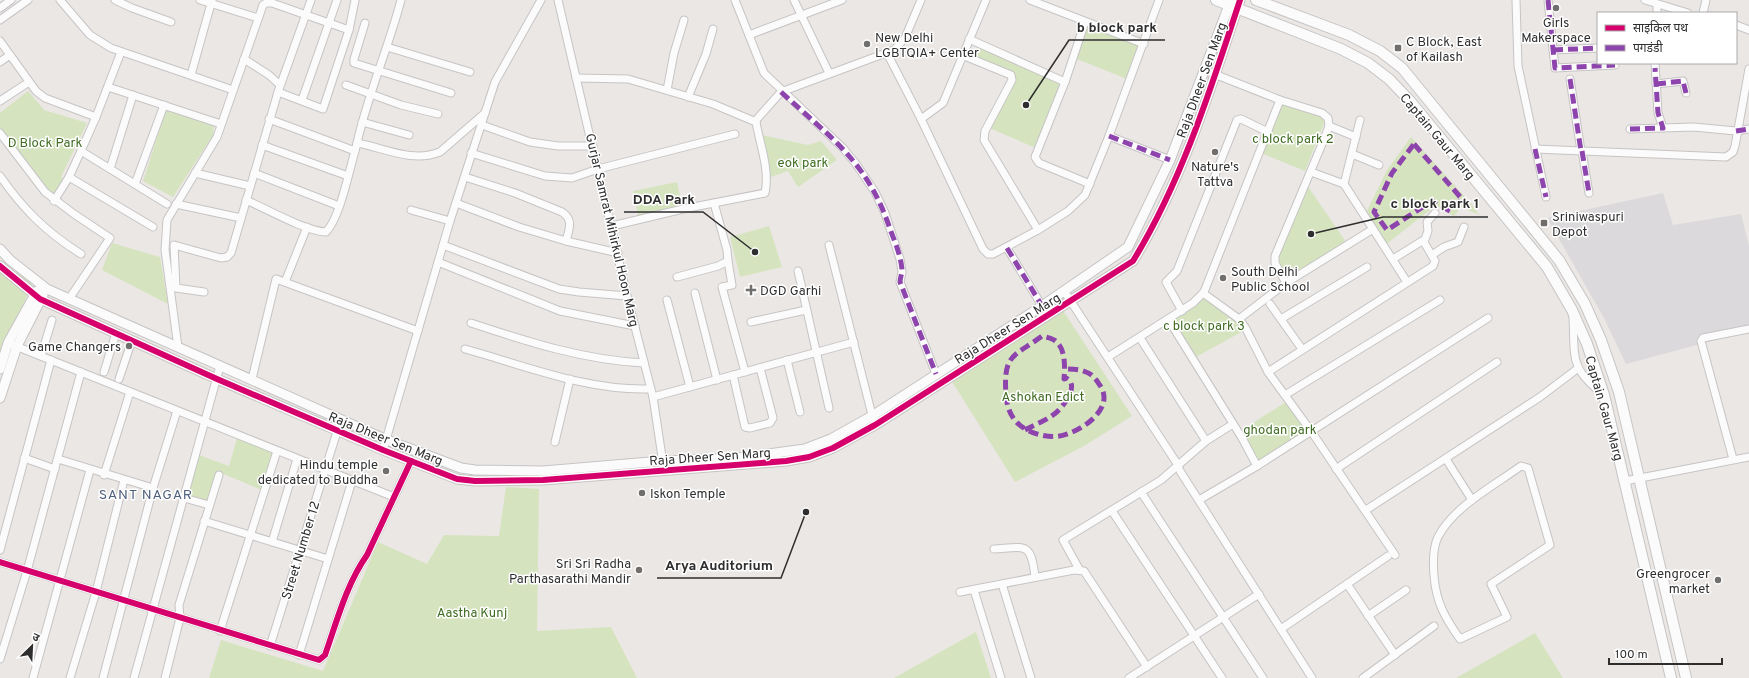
<svg xmlns="http://www.w3.org/2000/svg" width="1749" height="678" font-family="Overpass,'Noto Sans Devanagari',sans-serif">
  <style>
    .industrial { fill: #dbd9db }
    .green { fill: #d5e4bf }
    .lines { fill: none; stroke-linecap: round; stroke-linejoin: round }
    .minor-casing { stroke: #c6c4c4; stroke-width: 9 }
    .tertiary-casing { stroke: #c6c4c4; stroke-width: 11 }
    .secondary-casing { stroke: #c6c4c4; stroke-width: 12 }
    .minor { stroke: #fcfbfb; stroke-width: 7 }
    .tertiary { stroke: #fcfbfb; stroke-width: 9 }
    .secondary { stroke: #fcfbfb; stroke-width: 10 }
    .quiet { stroke: #8e44ad; stroke-width: 5; stroke-dasharray: 10 5; stroke-linecap: butt }
    .cycleway-casing { stroke: #fff; stroke-width: 8 }
    .cycleway { stroke: #d6006c; stroke-width: 6 }
    .poi-dot { fill: #706f6e; stroke: #fff; stroke-width: 1.5 }
    .labels { text-anchor: middle; stroke-width: 3; stroke-linejoin: round; paint-order: stroke }
    .poi-label { font-size: 13px; fill: #2e2e2e; stroke: #fff; text-anchor: start }
    .street-label { font-size: 13px; fill: #2e2e2e; stroke: #fff }
    .park-label { font-size: 13px; fill: #3d6a1f; stroke: #fff }
    .neighbourhood-label { font-size: 14px; letter-spacing: 1px; fill: #4f607d; stroke: #fff }
    .leader { fill: none; stroke: #2e2e2e; stroke-width: 1.5 }
    .callout-dot { fill: #2e2e2e; stroke: #fff; stroke-width: 1.5 }
    .callout-label { font-size: 14px; text-anchor: middle; font-weight: bold; fill: #2e2e2e; stroke: #fff; stroke-width: 3; stroke-linejoin: round; paint-order: stroke }
  </style>
  <rect width="100%" height="100%" fill="#ebe7e4"/>
  <!-- industrial -->
  <polygon class="industrial" points="1663,193 1673,225 1741,214 1749,246 1749,331 1626,364 1604,318 1547,218"/>
  <!-- green -->
  <g class="green">
    <polygon points="1089,24 1140,45 1127,79 1077,59"/>
    <polygon points="979,41 1064,78 1038,149 987,127 1011,76 971,59"/>
    <polygon points="28,91 44,110 87,123 61,177 67,183 61,198 49,191 0,131 0,113"/>
    <polygon points="1283,104 1326,118 1305,171 1261,153"/>
    <polygon points="166,110 214,125 213,135 173,197 143,181"/>
    <polygon points="758,134 808,145 821,141 837,160 798,187 788,171 765,179"/>
    <polygon points="1411,137 1473,206 1479,215 1461,207 1454,216 1436,205 1384,246 1364,217 1387,170"/>
    <polygon points="677,182 683,209 639,220 633,191"/>
    <polygon points="1309,188 1350,248 1284,289 1271,263 1301,189"/>
    <polygon points="769,226 782,267 740,277 730,237"/>
    <polygon points="112,243 160,257 168,304 102,270"/>
    <polygon points="0,263 32,282 0,365"/>
    <polygon points="1201,295 1239,319 1245,330 1196,357 1168,319"/>
    <polygon points="1062,309 1132,416 1084,446 1015,482 951,380"/>
    <polygon points="1289,400 1311,433 1259,466 1242,430"/>
    <polygon points="238,435 277,451 264,491 219,472 207,504 184,498 196,454 229,466"/>
    <polygon points="506,487 539,489 537,631 611,627 637,678 209,678 221,640 323,671 378,542 427,564 444,535 499,536"/>
    <polygon points="976,632 991,678 894,678"/>
    <polygon points="1535,633 1563,678 1456,678"/>
  </g>
  <g class="lines">
    <!-- minor casing -->
    <g class="minor-casing">
      <g id="minor">
        <polyline points="60,0 90,35 111,48 233,90"/>
        <polyline points="115,0 132,8 171,22"/>
        <polyline points="200,0 258,18"/>
        <polyline points="558,0 627,296 653,397 664,470"/>
        <polyline points="735,0 764,73 843,148 856,164 875,192 885,213 900,259 902,272 900,282 936,374"/>
        <polyline points="794,0 829,73"/>
        <polyline points="1030,0 1144,44"/>
        <polyline points="1516,0 1518,66 1546,197"/>
        <polyline points="1548,0 1555,68 1615,65"/>
        <polyline points="1645,0 1688,13"/>
        <polyline points="0,8 11,0"/>
        <polyline points="1657,13 1657,5"/>
        <polyline points="1703,13 1706,0"/>
        <polyline points="0,20 28,0"/>
        <polyline points="1085,22 1065,82 1035,157 1039,163 1090,184"/>
        <polyline points="365,23 354,59 354,63 451,93"/>
        <polyline points="1736,25 1749,30"/>
        <polyline points="749,35 842,0"/>
        <polyline points="969,39 1065,82"/>
        <polyline points="0,41 36,91 45,98 96,117"/>
        <polyline points="387,47 470,72"/>
        <polyline points="1553,50 1598,48"/>
        <polyline points="121,52 96,117 81,151 167,204"/>
        <polyline points="887,53 921,119 983,249 988,254 993,254 1038,230 1068,211 1085,195 1109,136 1159,0"/>
        <polyline points="962,55 1011,75 1012,80 985,131 984,140 1038,230"/>
        <polyline points="244,59 269,75 280,85"/>
        <polyline points="0,62 10,55"/>
        <polyline points="1655,63 1658,113 1663,128"/>
        <polyline points="1204,70 1280,100 1322,113 1328,118 1329,126 1325,137 1275,256 1275,263 1286,283"/>
        <polyline points="191,75 212,0"/>
        <polyline points="576,78 628,79 713,104 756,122"/>
        <polyline points="1570,79 1581,151"/>
        <polyline points="1656,84 1683,81 1686,93"/>
        <polyline points="346,85 401,105 438,114"/>
        <polyline points="108,87 221,124"/>
        <polyline points="667,90 674,53 684,20"/>
        <polyline points="278,92 323,109 349,30 355,0"/>
        <polyline points="688,97 706,54 713,29"/>
        <polyline points="302,100 337,0"/>
        <polyline points="0,101 29,82"/>
        <path d="M269 119 355 151 357 143C385 148 412 163 440 152L485 113"/>
        <polyline points="921,119 943,103 986,0"/>
        <polyline points="362,122 409,135"/>
        <polyline points="482,125 530,142 558,146 593,146"/>
        <polyline points="1329,126 1356,137"/>
        <polyline points="1630,129 1694,127 1736,131 1749,129"/>
        <polyline points="0,133 45,192 74,214 110,238 69,299"/>
        <polyline points="1109,136 1170,160"/>
        <path d="M357 143C368 94 388 49 401 0"/>
        <polyline points="262,145 348,176"/>
        <polyline points="1535,149 1726,157 1733,152 1735,146 1749,69"/>
        <polyline points="81,151 69,177 153,227"/>
        <polyline points="1582,151 1589,193"/>
        <polyline points="471,153 545,176 572,178 598,169 735,134"/>
        <polyline points="1352,154 1379,165"/>
        <polyline points="110,169 133,95"/>
        <polyline points="1311,172 1344,184 1407,282"/>
        <polyline points="195,173 250,186"/>
        <polyline points="254,173 339,206"/>
        <path d="M0 176C23 209 46 232 81 254"/>
        <path d="M465 177 515 193 562 212C574 220 569 229 566 241"/>
        <polyline points="135,184 164,105"/>
        <polyline points="1344,184 1360,120"/>
        <path d="M246 200C267 209 305 231 326 232 340 218 349 171 355 151"/>
        <polyline points="54,201 69,177"/>
        <polyline points="456,203 519,227 566,241 618,253"/>
        <polyline points="176,204 241,218"/>
        <polyline points="411,210 450,221"/>
        <path d="M612 226 683 209 765 193C770 170 760 145 756 122L757 119 781 92 894 50 905 38 921 0"/>
        <polyline points="1424,242 1428,231 1427,222 1435,213"/>
        <polyline points="443,245 559,289 579,292 627,296"/>
        <polyline points="829,245 873,419"/>
        <polyline points="1007,248 1042,306"/>
        <polyline points="1432,255 1444,247 1458,242 1464,227"/>
        <polyline points="728,261 732,285 722,287 745,372"/>
        <polyline points="438,262 560,311 635,326"/>
        <polyline points="798,271 829,408"/>
        <polyline points="677,277 718,266 728,261 727,250 714,203"/>
        <polyline points="285,282 307,227"/>
        <polyline points="1064,291 1178,465 1180,471 1312,678"/>
        <polyline points="204,292 176,288 174,245 221,258 227,257 231,253 278,92 311,0"/>
        <polyline points="695,293 717,380"/>
        <polyline points="1203,293 1239,319 1245,327 1268,372 1311,431 1395,555"/>
        <polyline points="667,300 690,387"/>
        <polyline points="1270,304 1302,349"/>
        <polyline points="1182,311 1166,282 1177,271 1237,120 1241,119 1268,132"/>
        <path d="M1573 317C1575 358 1569 368 1604 395"/>
        <polyline points="1168,319 1242,438 1257,466"/>
        <polyline points="1239,319 1286,283 1373,229"/>
        <polyline points="1281,319 1367,267"/>
        <polyline points="751,322 806,310"/>
        <path d="M471 323C528 342 584 360 644 363"/>
        <polyline points="1140,338 1206,441"/>
        <polyline points="13,345 394,497"/>
        <polyline points="178,347 165,250 167,220 217,137 263,5 266,3 272,3 349,30"/>
        <path d="M465 349C526 366 587 391 650 389"/>
        <polyline points="41,356 52,320"/>
        <polyline points="1108,357 1193,303 1204,292 1280,100"/>
        <polyline points="787,360 800,412"/>
        <polyline points="104,372 116,333"/>
        <polyline points="1268,372 1433,266 1435,261 1424,242 1422,241 1393,259"/>
        <polyline points="733,375 745,427 750,428 770,423 773,418 760,368"/>
        <polyline points="119,379 132,340"/>
        <polyline points="252,379 276,279 418,331"/>
        <polyline points="1285,395 1440,300"/>
        <polyline points="653,397 854,342"/>
        <polyline points="555,442 570,379"/>
        <polyline points="383,450 450,221 495,82 541,0"/>
        <polyline points="24,458 55,469"/>
        <polyline points="58,459 153,488"/>
        <polyline points="1446,459 1472,500"/>
        <polyline points="1733,459 1701,341 1703,338 1749,329"/>
        <path d="M1521 466 1528 468 1550 545 1491 584 1507 617 1460 639C1445 618 1436 602 1434 576 1433 564 1433 547 1438 537 1453 507 1495 485 1521 466Z"/>
        <polyline points="1336,469 1497,362"/>
        <polyline points="104,475 130,392"/>
        <polyline points="1625,481 1749,457"/>
        <polyline points="1141,492 1263,678"/>
        <polyline points="184,498 209,505"/>
        <polyline points="1199,500 1257,466 1488,318"/>
        <polyline points="1366,510 1540,397 1577,369"/>
        <polyline points="1112,511 1222,678"/>
        <polyline points="204,521 328,559"/>
        <polyline points="272,542 297,459"/>
        <path d="M994 549C1026 547 1031 542 1035 577"/>
        <polyline points="0,550 51,360"/>
        <path d="M0 562 319 660 325 655C337 621 346 585 367 555L411 461"/>
        <polyline points="1079,569 1063,540 1161,480 1206,441 1233,424"/>
        <polyline points="1002,584 1031,678"/>
        <polyline points="1347,584 1395,655"/>
        <polyline points="974,590 1001,678"/>
        <polyline points="960,592 1074,570 1084,571 1147,667"/>
        <polyline points="1368,616 1406,590"/>
        <polyline points="1281,629 1388,556"/>
        <polyline points="220,631 277,451"/>
        <polyline points="270,646 341,419"/>
        <polyline points="299,655 352,481"/>
        <polyline points="0,659 27,571 81,372"/>
        <polyline points="33,678 90,470"/>
        <polyline points="70,678 96,592 124,480"/>
        <polyline points="103,678 153,488 177,411"/>
        <polyline points="134,678 220,366"/>
        <polyline points="165,678 180,618 179,605 219,475"/>
        <polyline points="1129,678 1259,594"/>
        <polyline points="1363,678 1434,626"/>
      </g>
    </g>
    <!-- tertiary casing -->
    <g class="tertiary-casing">
      <g id="tertiary">
        <polyline points="0,249 10,260 47,289 387,440 461,468 475,470 543,471 662,461 738,458 805,449 831,439 872,416 1042,306 1128,247 1170,160 1231,0"/>
        <path d="M0 266 40 299 217 379 383 450 457 479 475 481 543 480 786 461 809 457 833 448 875 425 1133 261C1182 181 1211 88 1240 0"/>
        <polyline points="0,369 8,343 37,291"/>
        <polyline points="0,398 17,346 43,295"/>
      </g>
    </g>
    <!-- secondary casing -->
    <g class="secondary-casing">
      <g id="secondary">
        <polyline points="1216,0 1341,49 1368,63 1389,79 1410,101 1547,267 1572,310 1587,344 1604,395 1671,678"/>
        <polyline points="1256,0 1349,35 1380,51 1402,68 1559,260 1585,304 1601,340 1619,392 1686,678"/>
      </g>
    </g>
    <!-- minor -->
    <use href="#minor" class="minor"/>
    <!-- tertiary -->
    <use href="#tertiary" class="tertiary"/>
    <!-- secondary -->
    <use href="#secondary" class="secondary"/>
    <!-- quiet -->
    <g class="quiet">
      <polyline points="1548,0 1555,68 1615,65"/>
      <polyline points="1553,50 1598,48"/>
      <polyline points="1570,79 1581,151"/>
      <polyline points="1656,84 1683,81 1686,93"/>
      <path d="M781 92C830 137 868 162 890 229 895 242 901 256 902 270 902 274 900 278 900 282L936 374"/>
      <polyline points="1630,129 1663,128 1658,113 1655,68"/>
      <polyline points="1736,131 1749,129"/>
      <polyline points="1109,136 1170,160"/>
      <polygon points="1414,144 1462,199 1450,211 1432,201 1387,230 1374,212 1392,173"/>
      <polyline points="1535,149 1546,197"/>
      <polyline points="1582,151 1589,193"/>
      <polyline points="1007,248 1042,306"/>
      <path d="M1025 430C1034 425 1045 421 1053 415 1062 409 1081 385 1066 378L1064 379C1065 368 1066 347 1054 340 1051 338 1046 337 1042 336 1014 357 1003 353 1006 395 1007 411 1014 424 1029 431 1040 436 1055 439 1067 434 1086 428 1116 406 1099 384 1096 379 1092 374 1086 372 1080 369 1072 369 1065 369"/>
    </g>
    <!-- cycleway casing -->
    <g class="cycleway-casing">
      <g id="cycleway">
        <path d="M0 266 40 299 217 379 383 450 457 479 475 481 543 480 786 461 809 457 833 448 875 425 1133 261C1182 181 1211 88 1240 0"/>
        <path d="M0 562 319 660 325 655C337 621 346 585 367 555L411 461"/>
      </g>
    </g>
    <!-- cycleway -->
    <use href="#cycleway" class="cycleway"/>
  </g>
  <!-- markers -->
  <g class="poi-dot">
    <circle cx="1556" cy="8" r="4"/>
    <circle cx="867" cy="44" r="4"/>
    <rect x="1394" y="44" width="8" height="8" rx="2"/>
    <circle cx="1215" cy="152" r="4"/>
    <rect x="1540" y="219" width="8" height="8" rx="2"/>
    <circle cx="1223" cy="278" r="4"/>
    <path d="M749 284h4v4h4v4h-4v4h-4v-4h-4v-4h4z"/>
    <circle cx="129" cy="346" r="4"/>
    <circle cx="386" cy="471" r="4"/>
    <circle cx="642" cy="493" r="4"/>
    <circle cx="639" cy="570" r="4"/>
    <circle cx="1718" cy="580" r="4"/>
  </g>
  <g class="labels">
    <!-- poi labels -->
    <g class="poi-label">
      <text x="1556" y="27" text-anchor="middle">Girls<tspan x="1556" dy="15">Makerspace</tspan></text>
      <text x="875" y="42">New Delhi<tspan x="875" dy="15">LGBTQIA+ Center</tspan></text>
      <text x="1406" y="46">C Block, East<tspan x="1406" dy="15">of Kailash</tspan></text>
      <text x="1215" y="171" text-anchor="middle">Nature's<tspan x="1215" dy="15">Tattva</tspan></text>
      <text x="1552" y="221">Sriniwaspuri<tspan x="1552" dy="15">Depot</tspan></text>
      <text x="1231" y="276">South Delhi<tspan x="1231" dy="15">Public School</tspan></text>
      <text x="760" y="295">DGD Garhi</text>
      <text x="121" y="351" text-anchor="end">Game Changers</text>
      <text x="378" y="469" text-anchor="end">Hindu temple<tspan x="378" dy="15">dedicated to Buddha</tspan></text>
      <text x="650" y="498">Iskon Temple</text>
      <text x="631" y="568" text-anchor="end">Sri Sri Radha<tspan x="631" dy="15">Parthasarathi Mandir</tspan></text>
      <text x="1710" y="578" text-anchor="end">Greengrocer<tspan x="1710" dy="15">market</tspan></text>
    </g>
    <!-- street labels -->
    <g class="street-label">
      <text transform="translate(1201 80) rotate(-70)" y="5">Raja Dheer Sen Marg</text>
      <text transform="translate(1438 136) rotate(50)" y="5">Captain Gaur Marg</text>
      <text transform="translate(613 230) rotate(77)" y="5">Gurjar Samrat Mihirkul Hoon Marg</text>
      <text transform="translate(1007 328) rotate(-32)" y="5">Raja Dheer Sen Marg</text>
      <text transform="translate(1605 408) rotate(74)" y="5">Captain Gaur Marg</text>
      <text transform="translate(386 438) rotate(22)" y="5">Raja Dheer Sen Marg</text>
      <text transform="translate(710 456) rotate(-4)" y="5">Raja Dheer Sen Marg</text>
      <text transform="translate(300 550) rotate(-73)" y="5">Street Number 12</text>
    </g>
    <!-- park labels -->
    <g class="park-label">
      <text x="1293" y="143">c block park 2</text>
      <text x="45" y="147">D Block Park</text>
      <text x="803" y="167">eok park</text>
      <text x="1204" y="330">c block park 3</text>
      <text x="1043" y="401">Ashokan Edict</text>
      <text x="1280" y="434">ghodan park</text>
      <text x="472" y="617">Aastha Kunj</text>
    </g>
    <!-- neighbourhood labels -->
    <g class="neighbourhood-label">
      <text x="146" y="499">SANT NAGAR</text>
    </g>
  </g>
  <!-- callouts -->
  <path class="leader" d="M1026 105L1069 40H1165M755 252L703 212H624M1311 234L1383 217H1488M806 512L781 578H657"/>
  <g class="callout-dot">
    <circle cx="1026" cy="105" r="4"/>
    <circle cx="755" cy="252" r="4"/>
    <circle cx="1311" cy="234" r="4"/>
    <circle cx="806" cy="512" r="4"/>
  </g>
  <g class="callout-label">
    <text x="1117" y="32">b block park</text>
    <text x="664" y="204">DDA Park</text>
    <text x="1435" y="208">c block park 1</text>
    <text x="719" y="570">Arya Auditorium</text>
  </g>
  <!-- legend -->
  <rect x="1597" y="12" width="140" height="52" fill="#ffffff" stroke="#ababab"/>
  <rect x="1605" y="25" width="20" height="6" fill="#d6006c" stroke="#ababab"/>
  <text x="1633" y="32" font-size="12" fill="#2e2e2e">साइकिल पथ</text>
  <rect x="1605" y="45" width="20" height="6" fill="#8e44ad" stroke="#ababab"/>
  <text x="1633" y="52" font-size="12" fill="#2e2e2e">पगडंडी</text>
  <!-- north arrow -->
  <g transform="translate(32 646) rotate(24)" stroke="#ffffff" stroke-width="3" paint-order="stroke">
  <path d="M0-3L7 15L0 10L-7 15Z" fill="#2e2e2e"/>
  <text y="-6" font-size="11" font-weight="bold" text-anchor="middle" fill="#2e2e2e">उ</text>
  </g>
  <!-- scale -->
  <path d="M1609 658v6h113v-6" fill="none" stroke="#2e2e2e" stroke-width="2"/>
  <text x="1615" y="658" font-size="12" fill="#2e2e2e" stroke="#ffffff" stroke-width="3" paint-order="stroke">100 m</text>
</svg>
